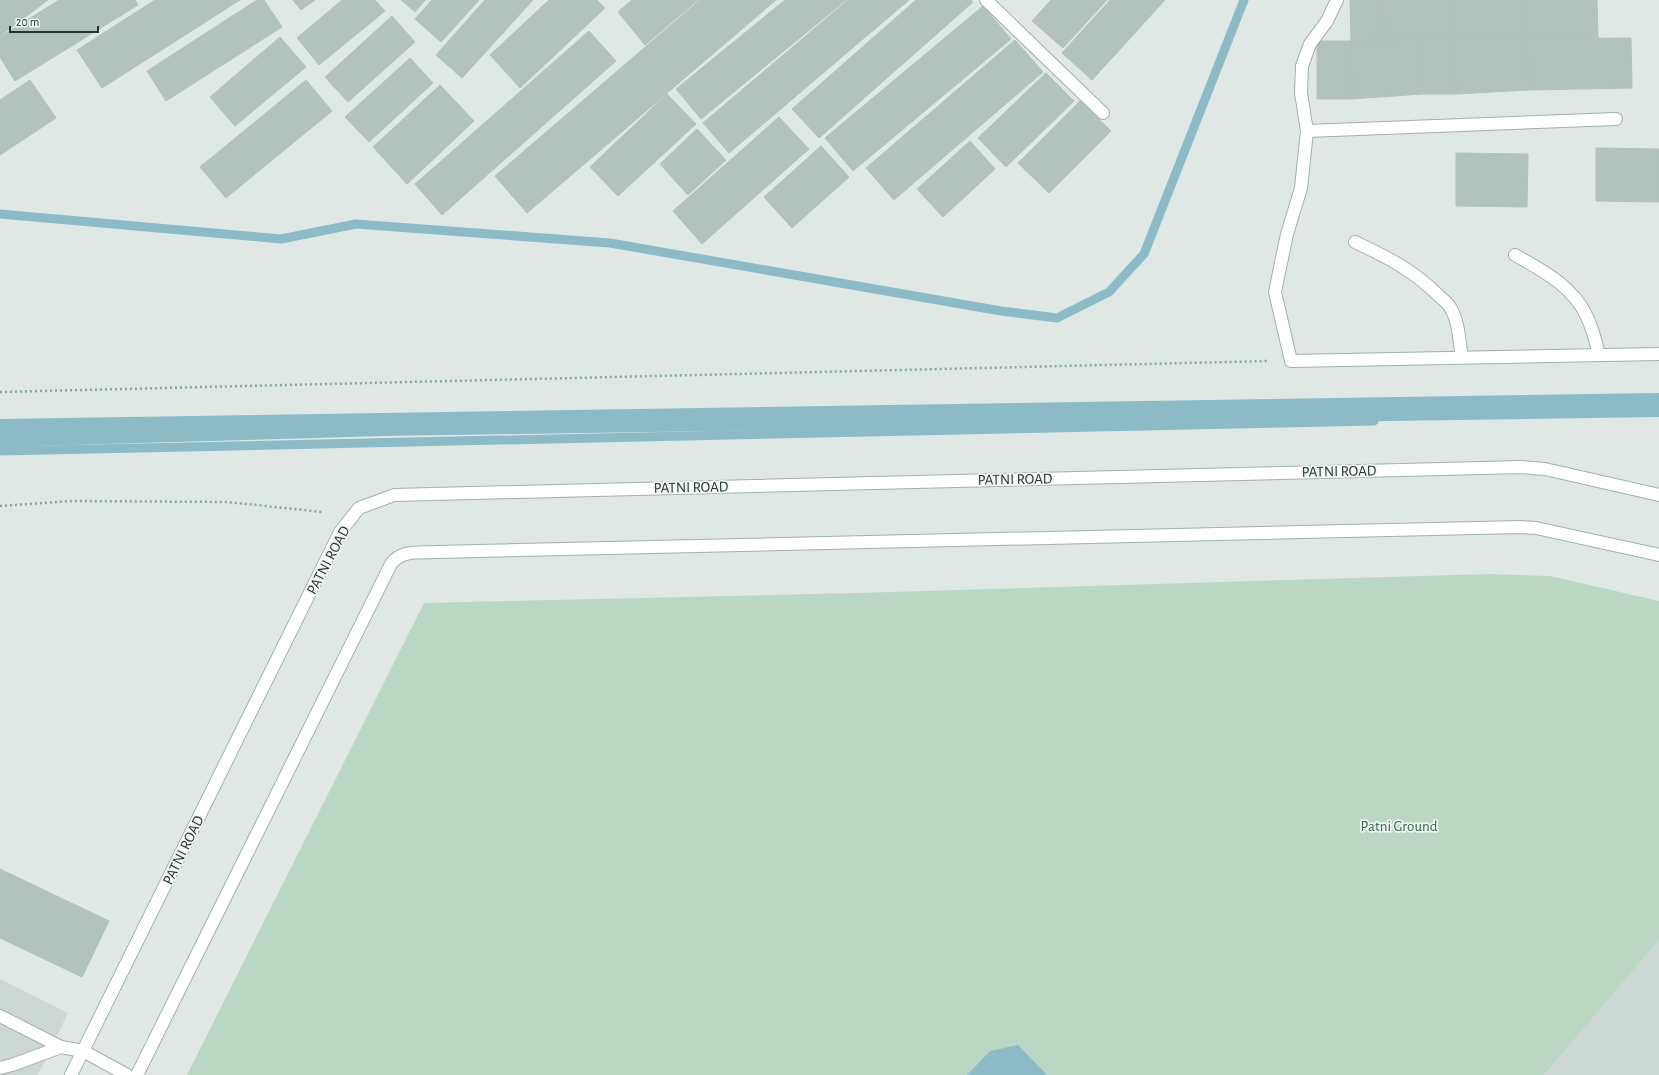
<svg xmlns="http://www.w3.org/2000/svg" width="1659" height="1075" font-family="'Alegreya Sans',sans-serif">
  <style>
    .built { fill: #cdd7d3 }
    .green { fill: #bad7c3 }
    .water { fill: #8cbbc7 }
    .lines { fill: none; stroke-linecap: round; stroke-linejoin: round }
    .stream { stroke: #8cbbc7; stroke-width: 9 }
    .building { fill: #b4c2bd; stroke: #b2c1bb }
    .lane-casing { stroke: #a3afab; stroke-width: 14 }
    .street-casing { stroke: #a3afab; stroke-width: 14 }
    .secondary-casing { stroke: #9fb2ac; stroke-width: 14 }
    .path { stroke: #83a89e; stroke-width: 2.5; stroke-dasharray: 2 3; stroke-linecap: butt }
    .lane { stroke: #fff; stroke-width: 12 }
    .street { stroke: #fff; stroke-width: 12 }
    .secondary { stroke: #fff; stroke-width: 12 }
    .labels { text-anchor: middle; stroke-width: 3.5; stroke-linejoin: round; paint-order: stroke }
    .street-label { font-size: 15px; fill: #223631; stroke: #eef5f2 }
    .park-label { font-size: 15px; fill: #316749; stroke: #eef5f2 }
  </style>
  <rect width="100%" height="100%" fill="#dfe8e4"/>
  <!-- built -->
  <g class="built">
    <polygon points="1659,940 1659,1075 1544,1075"/>
    <polygon points="0,979 68,1013 38,1075 0,1075"/>
  </g>
  <!-- green -->
  <polygon class="green" points="1489,574 1550,576 1659,601 1659,940 1544,1075 187,1075 424,603 856,593"/>
  <!-- water -->
  <g class="water">
    <polygon points="1659,393 1659,417 383,436 0,447 0,419"/>
    <polygon points="1018,1045 1047,1075 967,1075 990,1051"/>
  </g>
  <g class="lines">
    <!-- stream -->
    <g class="stream">
      <polyline points="0,214 281,239 356,224 610,243 1001,311 1057,318 1109,292 1144,254 1244,0"/>
      <polyline points="0,451 1374,421"/>
    </g>
  </g>
  <!-- building -->
  <g class="building">
    <polygon points="0,0 48,0 0,36"/>
    <polygon points="59,0 135,0 138,5 15,81 0,57 0,37"/>
    <polygon points="155,0 240,0 102,88 77,50"/>
    <polygon points="257,0 264,0 282,27 166,101 147,71"/>
    <polygon points="293,0 315,0 301,10"/>
    <polygon points="342,0 375,0 385,11 319,65 297,38"/>
    <polygon points="401,0 425,0 415,12"/>
    <polygon points="432,0 479,0 441,42 415,19"/>
    <polygon points="485,0 533,0 462,78 436,55"/>
    <polygon points="549,0 597,0 605,8 520,88 490,55"/>
    <polygon points="632,0 698,0 645,45 618,12"/>
    <polygon points="700,0 776,0 527,213 495,176"/>
    <polygon points="785,0 846,0 701,119 676,89"/>
    <polygon points="848,0 909,0 729,153 703,123"/>
    <polygon points="916,0 971,0 973,2 819,138 792,109"/>
    <polygon points="1051,0 1107,0 1063,48 1032,21"/>
    <polygon points="1110,0 1165,0 1092,80 1062,53"/>
    <polygon points="1350,0 1383,0 1385,41 1351,41"/>
    <polygon points="1383,0 1455,0 1454,38 1385,41"/>
    <polygon points="1455,0 1527,0 1527,39 1454,38"/>
    <polygon points="1527,0 1597,0 1598,39 1527,39"/>
    <polygon points="983,6 1011,39 853,171 825,138"/>
    <polygon points="392,16 415,42 348,102 325,77"/>
    <polygon points="589,31 616,61 442,215 415,184"/>
    <polygon points="280,37 306,67 235,126 210,97"/>
    <polygon points="1454,38 1527,39 1529,90 1456,94"/>
    <polygon points="1454,38 1456,94 1422,94 1420,39"/>
    <polygon points="1631,38 1632,88 1529,90 1527,39"/>
    <polygon points="1420,39 1422,94 1352,99 1351,41"/>
    <polygon points="1015,40 1043,72 894,200 866,168"/>
    <polygon points="1317,41 1351,41 1352,99 1317,99"/>
    <polygon points="410,58 433,83 369,142 345,117"/>
    <polygon points="1046,73 1074,101 1006,167 978,138"/>
    <polygon points="30,80 56,118 0,155 0,100"/>
    <polygon points="306,80 332,111 226,198 200,167"/>
    <polygon points="440,85 474,121 407,184 373,147"/>
    <polygon points="667,94 696,124 618,196 590,167"/>
    <polygon points="1080,101 1111,131 1049,193 1018,163"/>
    <polygon points="779,117 809,149 702,244 673,211"/>
    <polygon points="697,129 726,160 688,195 660,164"/>
    <polygon points="970,141 995,169 943,217 917,189"/>
    <polygon points="821,146 849,177 792,228 764,197"/>
    <polygon points="1596,148 1659,149 1659,202 1596,201"/>
    <polygon points="1456,153 1528,154 1527,207 1456,206"/>
    <polygon points="0,869 109,921 82,977 0,938"/>
  </g>
  <g class="lines">
    <!-- lane casing -->
    <g class="lane-casing">
      <g id="lane">
        <polyline points="1337,0 1327,21 1310,44 1302,66 1301,93 1307,131 1301,188 1287,234 1275,292 1291,361 1659,354"/>
        <polyline points="1307,131 1616,119"/>
        <path d="M1355 242C1385 256 1413 270 1437 294 1441 298 1447 302 1450 307 1459 321 1459 341 1462 357"/>
        <path d="M1515 255C1542 270 1574 287 1587 317 1593 329 1596 342 1599 355"/>
        <polyline points="0,1016 61,1047 83,1051 127,1075"/>
        <polyline points="0,1068 12,1065 61,1047"/>
      </g>
    </g>
    <!-- street casing -->
    <g class="street-casing">
      <polyline id="street" points="986,0 1103,113"/>
    </g>
    <!-- secondary casing -->
    <g class="secondary-casing">
      <g id="secondary">
        <polyline points="71,1075 340,532 359,508 394,495 1522,467 1545,469 1659,495"/>
        <path d="M137 1075 391 564C402 549 420 553 437 552L1520 527 1536 528 1659 555"/>
      </g>
    </g>
    <!-- path -->
    <g class="path">
      <polyline points="0,392 1268,361"/>
      <polyline points="0,506 72,501 228,502 322,512"/>
    </g>
    <!-- lane -->
    <use href="#lane" class="lane"/>
    <!-- street -->
    <use href="#street" class="street"/>
    <!-- secondary -->
    <use href="#secondary" class="secondary"/>
  </g>
  <g class="labels">
    <!-- street labels -->
    <g class="street-label">
      <text transform="translate(1339 471) rotate(-1)" y="5">PATNI ROAD</text>
      <text transform="translate(1015 479) rotate(-1)" y="5">PATNI ROAD</text>
      <text transform="translate(691 487) rotate(-1)" y="5">PATNI ROAD</text>
      <text transform="translate(328 560) rotate(-62)" y="5">PATNI ROAD</text>
      <text transform="translate(183 850) rotate(-64)" y="5">PATNI ROAD</text>
    </g>
    <!-- park labels -->
    <g class="park-label">
      <text x="1399" y="831">Patni Ground</text>
    </g>
  </g>
  <!-- scale -->
  <path d="M10 26v6h88v-6" fill="none" stroke="#223631" stroke-width="2"/>
  <text x="16" y="26" font-size="12" fill="#223631" stroke="#eef5f2" stroke-width="3" paint-order="stroke">20 m</text>
</svg>
